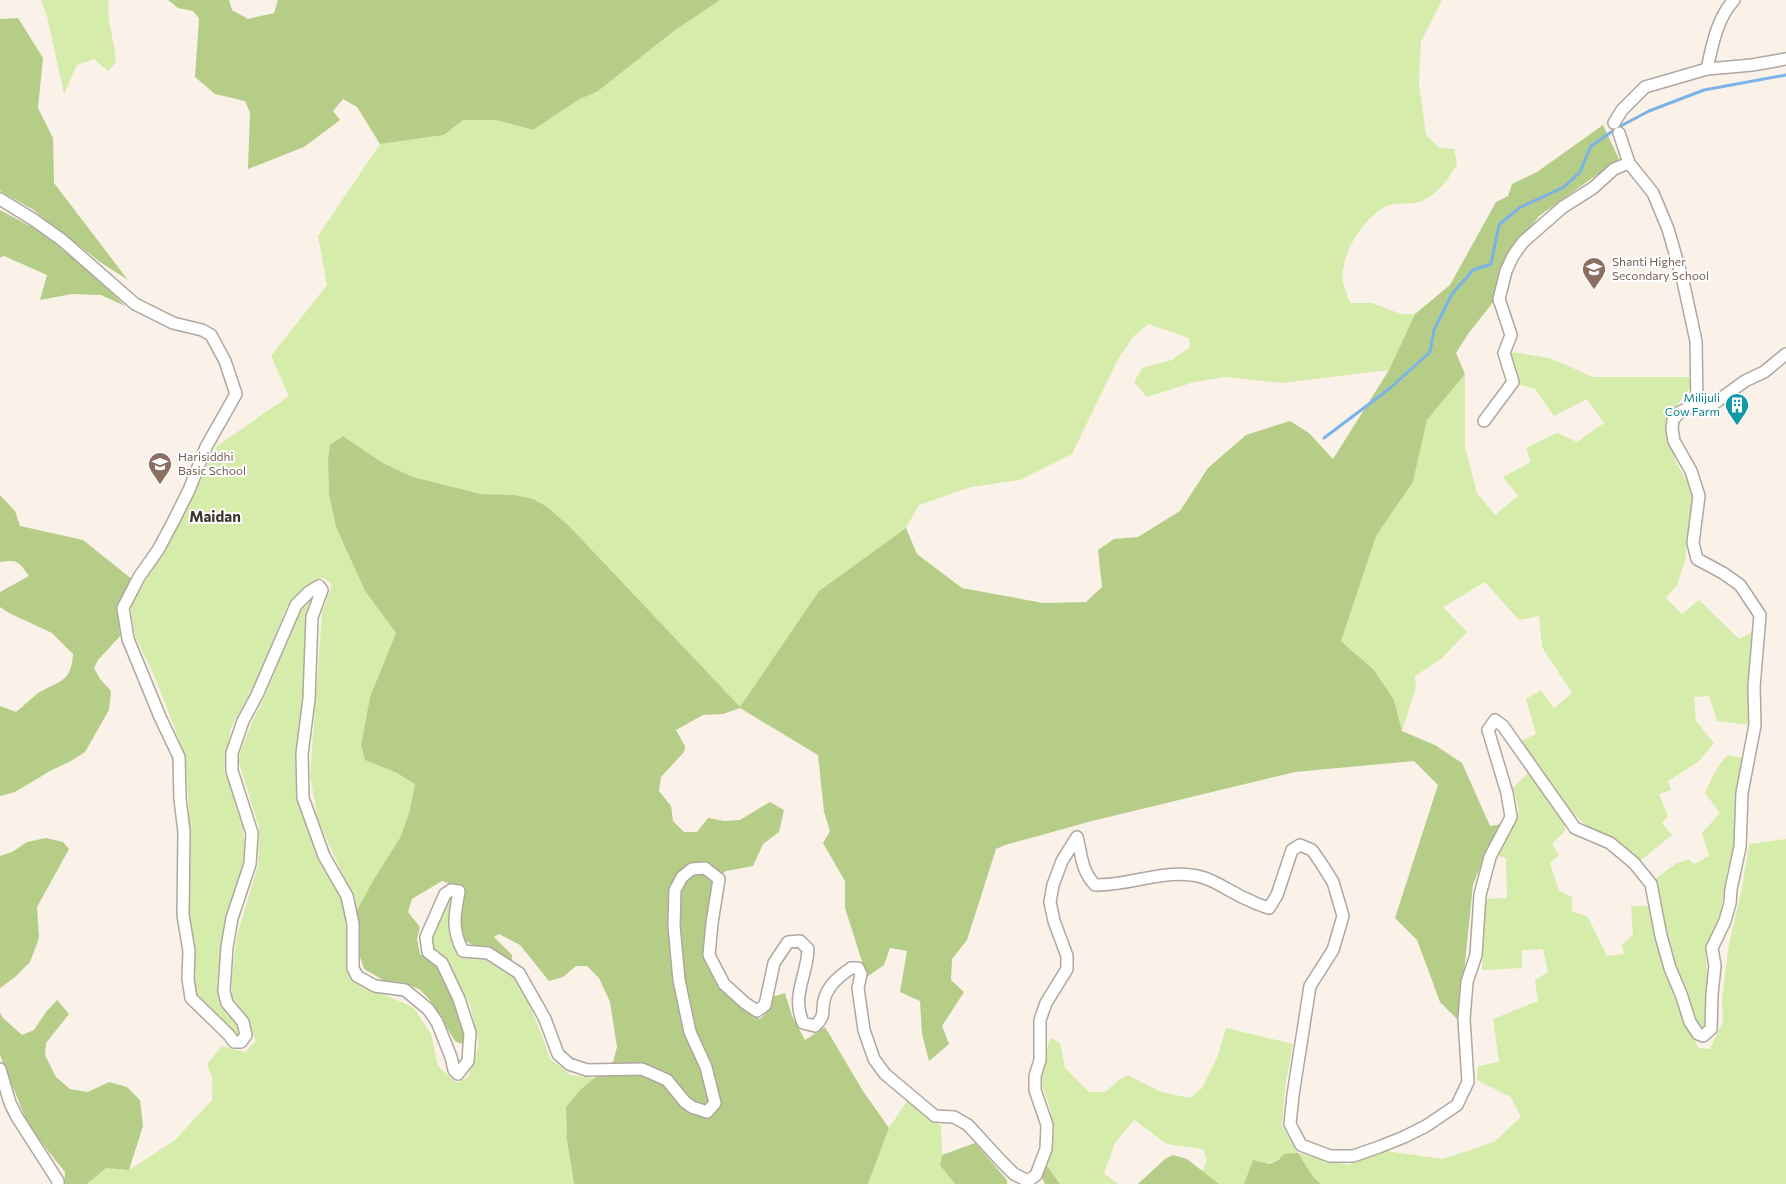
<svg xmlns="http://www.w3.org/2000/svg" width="1786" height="1184" font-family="Commissioner,sans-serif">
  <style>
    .green { fill: #d6ecaa }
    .forest { fill: #b6cd87 }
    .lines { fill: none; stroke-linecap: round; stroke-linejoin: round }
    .stream { stroke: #7ab3e8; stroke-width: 3 }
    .minor-casing { stroke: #afa7a0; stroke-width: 14 }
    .minor { stroke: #fff; stroke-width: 11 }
    .labels { text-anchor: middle; stroke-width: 4; stroke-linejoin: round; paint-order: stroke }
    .education-label { font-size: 12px; fill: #785e54; stroke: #fff; text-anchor: start }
    .culture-label { font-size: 12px; fill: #0d838f; stroke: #fff; text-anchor: end }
    .quarter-label { font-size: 15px; font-weight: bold; fill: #3b342e; stroke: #fff }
  </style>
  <rect width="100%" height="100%" fill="#faf1e9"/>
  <!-- green -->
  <g class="green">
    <path d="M41 0H109C106 21 115 41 116 62L108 71 94 59 77 65 64 94 47 16Z"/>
    <path d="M720 0H1442L1421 41 1419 83 1426 135 1439 148 1454 149 1457 164C1448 180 1441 190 1424 200 1414 206 1398 201 1387 206 1364 216 1339 256 1343 281 1344 289 1348 296 1350 303H1372L1401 314H1415L1389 370 1282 383 1226 377 1194 382 1147 397 1134 382 1142 368 1172 360 1190 347 1189 338 1148 324 1134 336 1118 359 1072 454 1020 480 971 487 919 505 906 528 819 591 740 708 570 527 546 506 533 499 515 495 481 494 413 477 383 463 343 436 328 461 329 494 336 527 365 591 396 633 370 697 361 745 365 760 397 773 415 783 409 813 400 838 374 879 356 912 342 873 318 820 310 776 322 613 332 584 324 578 316 580 287 606 259 676 231 728 224 771 242 816 245 851 240 882 225 927 217 986 220 1001 241 1029 239 1038 237 1037 199 999 194 987 188 912 191 857 187 780 179 739 156 680 135 636 130 606 168 544 217 446 289 396 271 356 327 285 318 236 380 144 444 135 463 120H496L533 130 578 100 598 91 674 31Z"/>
    <path d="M1511 352 1550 358 1593 377H1686L1692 378 1693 384 1677 405 1667 422V438L1677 464 1693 491 1685 561 1677 585 1666 598 1682 614 1699 600 1739 639 1755 630C1750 662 1747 693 1750 725L1717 721 1709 696 1694 697 1696 721 1714 743 1699 761 1668 781 1671 790 1659 794 1668 816 1662 823 1672 835 1640 861 1614 838 1590 828 1571 812 1520 741 1536 734 1526 699 1541 690 1554 708 1572 693 1542 647 1539 616 1519 620 1485 582 1443 607 1467 632 1441 659 1415 676 1416 687 1402 731 1394 700 1374 670 1341 641 1376 536 1413 482 1427 420 1465 374V447L1477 493 1495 515 1518 496 1503 477 1531 462 1526 448 1557 433 1577 442 1604 423 1587 399 1554 416 1535 389 1510 382Z"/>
    <polygon points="311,596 315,598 307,621 303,701 295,768 298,800 317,858 331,878 341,897 348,921 349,971 357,983 413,1007 431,1034 438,1066 457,1083 468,1077 479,1044 470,1005 447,961 435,952 432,941 434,931 448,897 453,898 451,938 460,953 476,955 513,976 520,983 542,1035 550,1059 571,1075 594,1078 580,1090 566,1107 567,1140 574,1184 87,1184 106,1168 129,1170 175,1140 212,1100 212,1077 207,1064 222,1046 245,1052 256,1041 243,1012 232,997 232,974 237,936 258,865 259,828 238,759 249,729 264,698 297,616"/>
    <path d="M1728 755 1744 758 1736 841 1728 868 1719 923 1706 953 1709 1011 1708 1025 1703 1030 1701 1029C1689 1004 1676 973 1670 946 1665 923 1662 901 1655 879L1675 864 1689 859 1694 864 1709 856 1702 833 1720 813 1705 793C1711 780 1717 765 1728 755Z"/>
    <path d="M1528 773 1564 821 1565 831 1552 844 1559 855 1550 863 1559 891 1572 897V911L1588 917 1607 956 1624 954 1622 945 1633 935 1631 906H1649L1661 960 1685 1025 1699 1048 1710 1049 1723 1021 1722 998 1729 944 1742 888 1749 844 1786 839V1184H1321L1309 1174 1303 1159 1284 1154C1273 1165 1266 1164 1253 1160L1244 1184H1219L1202 1172 1207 1160 1203 1149 1167 1144 1134 1120 1115 1143 1104 1173 1118 1184H1060L1045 1163 1052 1141 1051 1111 1042 1086 1043 1065 1050 1038 1060 1043 1065 1068 1089 1092H1105L1118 1081 1127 1075 1161 1092 1190 1098 1202 1088 1218 1055 1226 1028 1293 1044 1285 1088 1282 1126 1298 1153 1348 1165 1386 1151 1443 1159 1494 1142 1521 1117 1511 1097 1477 1080 1478 1066 1499 1062 1493 1019 1538 1001 1535 980 1548 972 1543 949 1522 950V968L1482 970 1486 899 1507 898 1506 858 1498 856 1519 811 1513 788Z"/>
    <polygon points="908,1100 941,1126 942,1155 940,1165 955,1184 868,1184 889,1128"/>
  </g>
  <!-- forest -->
  <g class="forest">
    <polygon points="168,0 229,0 232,10 248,19 274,13 278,0 720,0 674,31 598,91 578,100 533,130 496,120 463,120 444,135 380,144 357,107 343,99 333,111 340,120 304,147 248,169 250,113 245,101 215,94 195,77 199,18 193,11 178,8"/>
    <polygon points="18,18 43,58 38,108 53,138 54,183 128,280 100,262 32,209 0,191 0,19"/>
    <polygon points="1603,125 1619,159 1539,216 1501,266 1494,301 1468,334 1456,353 1465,374 1427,420 1413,482 1376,536 1341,641 1374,670 1394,700 1402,731 1435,745 1462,763 1490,826 1503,824 1485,855 1473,885 1459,1021 1440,1002 1417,940 1395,918 1438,785 1414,761 1295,772 1092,821 1005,845 996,849 967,940 952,959 951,980 964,992 942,1026 949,1044 929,1061 922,1034 920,1001 900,992 907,951 890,948 884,965 867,977 845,908 845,881 823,843 830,831 824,812 818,755 740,708 723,714 703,715 676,730 685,746 684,752 661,777 659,791 671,806 673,821 684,832 697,832 708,818 724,821 740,820 770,802 784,810 779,832 763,844 753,866 726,871 713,882 706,958 722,986 755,1017 760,1019 769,1010 772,997 785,993 792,1016 805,1040 825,1027 863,1091 889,1128 868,1184 574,1184 567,1140 566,1107 580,1090 613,1062 617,1047 610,1002 599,978 587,966 576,966 563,977 549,981 520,945 499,934 494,937 512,955 512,961 507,961 474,946 464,940 460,920 457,886 442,881 412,899 408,912 420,927 417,939 420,954 438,967 453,995 465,1039 461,1044 455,1041 429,999 419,989 399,982 385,981 364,969 357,948 356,912 374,879 400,838 409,813 415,784 397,773 365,760 361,745 370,697 396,633 365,591 336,527 329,494 328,461 330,445 343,436 383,463 413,477 481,494 515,495 533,499 546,506 570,527 740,707 819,591 906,528 917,554 962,588 1043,603 1086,602 1102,587 1098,550 1114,539 1138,537 1180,511 1208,468 1246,435 1290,421 1309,433 1333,459 1389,370 1415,314 1450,285 1496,202 1508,196 1512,184 1537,172"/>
    <polygon points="0,210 43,233 99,279 125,306 101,295 72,294 40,300 47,275 4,256 0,258"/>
    <path d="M0 495 15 511 20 526 83 540 133 580 118 603 120 636 98 660 94 668 100 679 111 691 109 710 85 752 71 761 50 771 15 792 0 796V706L16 712C24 706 32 697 40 692 61 680 71 682 73 654L52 633 9 613 0 607V592L29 576C19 562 18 559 0 562Z"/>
    <polygon points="46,838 63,842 69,849 37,907 39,938 30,962 15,977 0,988 0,856 12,852 27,842"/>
    <polygon points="57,1000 69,1014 46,1043 45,1055 56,1077 70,1089 88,1092 109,1082 127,1087 140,1100 143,1126 129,1170 106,1168 87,1184 64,1184 65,1172 29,1127 0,1055 0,1013 3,1018 22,1035 34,1030 46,1012"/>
    <polygon points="975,1143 1007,1180 1007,1184 955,1184 940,1165 942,1155"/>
    <path d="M1298 1153C1307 1165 1308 1174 1321 1184H1244L1253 1160 1270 1164 1278 1160 1284 1154Z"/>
    <polygon points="1173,1155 1187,1159 1219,1184 1138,1184 1165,1159"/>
    <polygon points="1045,1163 1060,1184 1045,1184 1041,1176"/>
  </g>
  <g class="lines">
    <!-- stream -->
    <polyline class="stream" points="1324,438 1389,389 1430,352 1434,330 1452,294 1473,270 1491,264 1499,225 1519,208 1564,187 1580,172 1591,146 1617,128 1649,111 1704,90 1786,75"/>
    <!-- minor casing -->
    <g class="minor-casing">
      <g id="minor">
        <path d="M1707 69C1712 46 1717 18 1734 0"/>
        <polyline points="1614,123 1622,110 1645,87 1707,69 1752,65 1786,59"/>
        <polyline points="1629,163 1653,193 1668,229 1683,281 1696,341 1697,407"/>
        <path d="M0 199 34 220 62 240 135 304 173 323 202 330 211 335 225 361 236 394 206 447 189 490 173 522 158 550 139 577 123 608 128 639 160 717 179 757 180 799 184 832 183 915 189 951 188 979 191 998 229 1035 234 1042H241L246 1035 243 1022 227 1003 224 991 227 947 232 918 250 864 252 833 232 771V753L243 721 257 695 296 605 309 592 319 586 322 590 312 617 309 699 302 754 303 798 324 856 347 896 353 924V968L357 976 375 986 405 990 428 1009 437 1022 451 1057 454 1070 458 1074 468 1061 470 1033 459 999 442 963 428 952 426 937 445 894 451 890 459 891C455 914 451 929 463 951L488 953 519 973 545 1019 558 1054 569 1064 587 1070 642 1069 667 1080 685 1102 692 1107 707 1112 715 1103 706 1067 690 1032 679 980 674 926 675 890 682 877 692 869 705 868 719 879 712 923 709 955 724 984 745 1003 757 1011 765 1005 774 963 788 942 800 941 808 949C807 977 791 995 803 1023L815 1026C828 1013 820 1010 825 997 830 983 840 976 851 968H858L861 974 858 988 864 1030 874 1059 885 1074 935 1116 954 1117 968 1125 1001 1161 1014 1174 1028 1181 1036 1175 1046 1149 1047 1125 1035 1090V1076L1040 1060V1020L1046 1003 1067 969V956L1054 921 1050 902 1053 885 1062 861 1077 837C1082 856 1081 870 1095 885 1128 886 1157 871 1191 875 1213 877 1230 893 1251 901 1256 904 1263 906 1269 908L1277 895 1292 850 1300 845 1312 850 1323 866 1333 882 1343 916 1333 950 1310 986 1293 1095 1290 1124 1301 1145 1330 1156H1353L1379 1147 1404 1137 1426 1126 1457 1105 1468 1082 1464 1019 1467 982 1476 955 1480 895 1490 857 1511 817 1507 793 1488 730 1495 720 1503 726 1575 828 1610 843 1634 863 1651 884 1661 936 1670 968 1681 994 1690 1022 1698 1034 1703 1036 1711 1029 1712 994 1715 966 1712 948 1725 921 1730 903 1731 889 1740 847 1742 793 1755 725 1754 687 1760 615 1740 585 1723 573 1697 559 1693 543 1699 496 1691 471 1674 441 1672 429 1673 420 1680 412 1690 407 1712 405 1745 381 1764 372 1786 354"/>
        <polyline points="1484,421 1513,382 1504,353 1511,335 1499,299 1506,271 1513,256 1523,242 1563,207 1593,188 1614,169 1629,163 1619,133"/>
        <polyline points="0,1069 10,1103 17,1117 58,1181 58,1184"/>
      </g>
    </g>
    <!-- minor -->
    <use href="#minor" class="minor"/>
  </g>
  <!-- icons -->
  <defs>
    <g id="school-pin" transform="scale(1.25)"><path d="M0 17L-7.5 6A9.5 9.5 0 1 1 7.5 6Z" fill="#8d6e63" stroke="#fff"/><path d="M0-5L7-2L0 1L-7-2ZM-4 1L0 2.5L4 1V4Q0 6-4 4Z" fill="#fff"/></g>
    <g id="building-pin" transform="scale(1.25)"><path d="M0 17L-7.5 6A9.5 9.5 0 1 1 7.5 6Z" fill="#0f9aa8" stroke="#fff"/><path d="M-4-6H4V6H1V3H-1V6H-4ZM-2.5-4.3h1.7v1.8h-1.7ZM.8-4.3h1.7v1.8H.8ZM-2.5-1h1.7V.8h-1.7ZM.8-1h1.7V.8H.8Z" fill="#fff"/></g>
  </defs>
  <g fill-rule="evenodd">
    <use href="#school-pin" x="1594" y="269"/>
    <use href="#building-pin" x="1737" y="405"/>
    <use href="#school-pin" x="160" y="464"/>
  </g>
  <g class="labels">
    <!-- education labels -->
    <g class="education-label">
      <text x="1612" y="266">Shanti Higher<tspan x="1612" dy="14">Secondary School</tspan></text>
      <text x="178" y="461">Harisiddhi<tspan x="178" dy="14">Basic School</tspan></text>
    </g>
    <!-- culture labels -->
    <g class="culture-label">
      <text x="1720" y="402">Milijuli<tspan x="1720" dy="14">Cow Farm</tspan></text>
    </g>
    <!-- quarter labels -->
    <g class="quarter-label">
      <text x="215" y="522">Maidan</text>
    </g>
  </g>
</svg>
